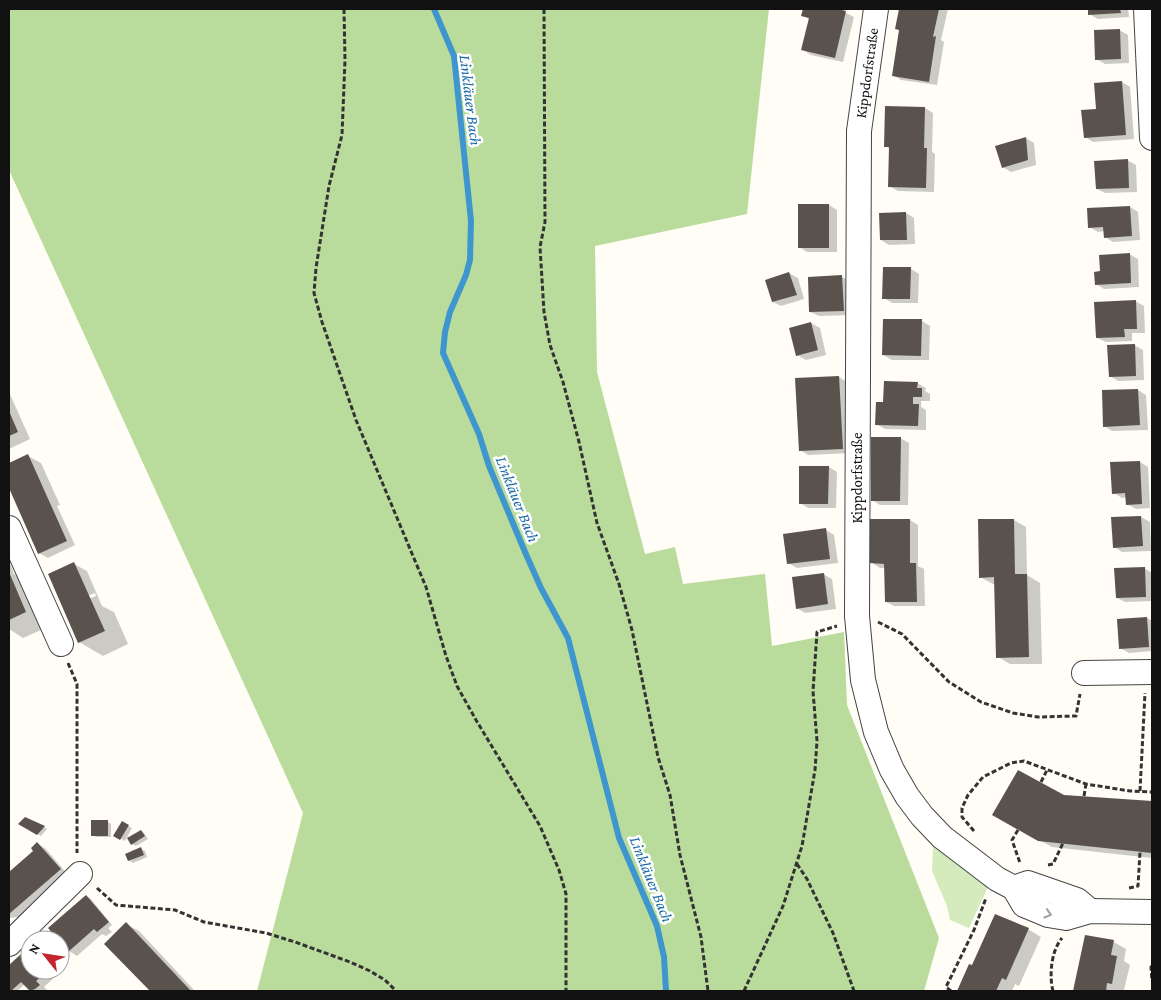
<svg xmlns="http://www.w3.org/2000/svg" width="1161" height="1000" font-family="'Crimson Pro',serif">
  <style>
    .green { fill: #d5ebbd }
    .forest { fill: #b9dc9c }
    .shadow { fill: #0003; fill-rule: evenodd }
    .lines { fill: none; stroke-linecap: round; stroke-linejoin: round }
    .stream { stroke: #3f96cf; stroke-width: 6 }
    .building { fill: #5a524d }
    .minor-casing { stroke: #444; stroke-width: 26 }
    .path { stroke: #333; stroke-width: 3; stroke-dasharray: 5 2.5; stroke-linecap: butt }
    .minor { stroke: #fff; stroke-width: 24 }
    .oneway { stroke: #a0a0a0 }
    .labels { text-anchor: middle; stroke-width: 5; stroke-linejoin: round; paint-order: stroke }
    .street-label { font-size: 15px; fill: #111; stroke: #fff }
    .water-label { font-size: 16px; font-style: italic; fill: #1768a6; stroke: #fff }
  </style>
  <rect width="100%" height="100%" fill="#fffdf5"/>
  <!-- green -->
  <polygon class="green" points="933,845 988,887 969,928 950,920 947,906 932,871"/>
  <!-- forest -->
  <polygon class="forest" points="9,9 769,9 747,214 595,246 597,372 645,554 675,547 683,584 765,574 772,646 844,632 847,705 939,938 924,991 257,991 303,813 9,170"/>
  <!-- shadow -->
  <g class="shadow">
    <polygon points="804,9 842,9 842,11 854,17 843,62 811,55 803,50 810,20 803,15"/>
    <polygon points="900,9 948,9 941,40 944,42 937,85 901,80 893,75 900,31 896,28"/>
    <polygon points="1089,9 1128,9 1129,17 1098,19 1089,14"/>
    <polygon points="1119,30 1128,35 1129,63 1105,64 1096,59"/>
    <polygon points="1122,82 1130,87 1134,139 1093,142 1085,137 1097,110"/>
    <polygon points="925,108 933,113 932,152 935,154 934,192 898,191 889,186 890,149 886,146"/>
    <polygon points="1026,138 1034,143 1036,165 1011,172 1003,167"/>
    <polygon points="1127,160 1136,165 1137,192 1105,193 1097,189"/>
    <polygon points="829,205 837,210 837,252 807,252 799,247"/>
    <polygon points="1130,207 1138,212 1140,240 1113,242 1105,237 1105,231 1098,232 1089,227"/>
    <polygon points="906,213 914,218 915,244 889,245 881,240"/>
    <polygon points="1129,254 1138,259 1139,287 1104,289 1096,284 1101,272"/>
    <polygon points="911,269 919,274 918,303 892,303 884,298"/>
    <polygon points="789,273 798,278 804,299 781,306 773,302"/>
    <polygon points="842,277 850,281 852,315 819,316 810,312"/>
    <polygon points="1135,301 1144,306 1145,333 1132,333 1132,341 1106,342 1097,338"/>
    <polygon points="884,320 922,321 930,326 929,360 892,360 883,355"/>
    <polygon points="811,323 820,328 826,355 806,360 797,355"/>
    <polygon points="1134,345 1143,350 1144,380 1118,381 1110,376"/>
    <polygon points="839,377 847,382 851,453 808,455 800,450"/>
    <polygon points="917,383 926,388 925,391 930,394 930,401 921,401 921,407 926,410 926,430 885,429 876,424 884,403"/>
    <polygon points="1138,390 1146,395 1148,430 1112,431 1104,426 1103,391"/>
    <polygon points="9,392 30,439 9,449"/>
    <polygon points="900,438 909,443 908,505 880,505 872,500"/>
    <polygon points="28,456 41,463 60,505 57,506 75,545 48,558 39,553 9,485 9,465"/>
    <polygon points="1140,462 1148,467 1150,508 1136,509 1127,504 1127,497 1122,498 1114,493"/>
    <polygon points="829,467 837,472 836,508 808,508 800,503"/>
    <polygon points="1141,517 1150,522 1151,551 1122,552 1114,547 1113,518"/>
    <polygon points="871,520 910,520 918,525 918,566 924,569 925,606 894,606 886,602 885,568 880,568 872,563"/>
    <polygon points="1014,520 1026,527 1027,575 1040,583 1042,664 1010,664 998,657 996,584 993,584 980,577"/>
    <polygon points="826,530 834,535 838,563 797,568 788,563"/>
    <polygon points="9,560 14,574 31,584 50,626 23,638 9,629"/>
    <path d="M74 564 87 571 102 606 114 612 128 644 103 656 79 642 49 575ZM95 593 96 596 70 606V604Z"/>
    <polygon points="1144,568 1152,573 1152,601 1125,602 1117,598"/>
    <polygon points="823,574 832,579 836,609 805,613 797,608"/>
    <polygon points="1147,618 1152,621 1152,651 1129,653 1120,648"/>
    <polygon points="1064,796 1152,802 1152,858 1052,847 993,815"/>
    <polygon points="26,818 44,827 47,829 41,836 20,824"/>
    <polygon points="108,822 111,824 111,837 96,837 93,835"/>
    <polygon points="122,823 132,828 125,841 115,835"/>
    <polygon points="141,831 144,833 148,839 136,846 132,844"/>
    <polygon points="38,844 46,849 68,875 19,917 9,918 9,870 12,871 35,851"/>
    <polygon points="141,849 145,851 147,857 133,863 129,860"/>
    <polygon points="86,896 90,898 112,925 108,928 112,932 106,936 102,934 77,956 69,951 50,928"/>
    <polygon points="126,924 139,931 195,991 151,991 106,944"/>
    <polygon points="1028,929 1041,937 1019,986 1015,984 1012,991 958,991 970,966 973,967"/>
    <polygon points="1086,936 1114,942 1126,949 1124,961 1130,965 1124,990 1075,991"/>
    <polygon points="60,945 65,951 60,955"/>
    <polygon points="30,947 30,970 54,970 58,974 44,987 47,990 46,991 32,991 25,984 17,991 9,991 9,966"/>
  </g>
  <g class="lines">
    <!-- stream -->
    <polyline class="stream" points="434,9 454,56 471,221 470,260 466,275 450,312 445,332 443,353 479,434 489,466 525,552 541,588 568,638 619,838 657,926 664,957 666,991"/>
  </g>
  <!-- building -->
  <g class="building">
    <polygon points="803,9 838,9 846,11 835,58 801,50 809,18 801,16"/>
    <polygon points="899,9 939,9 933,37 936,36 929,82 892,76 899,30 895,29"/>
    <polygon points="1088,9 1120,9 1121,13 1088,15"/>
    <polygon points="1120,29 1121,59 1095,60 1094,30"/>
    <polygon points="1122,81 1126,135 1084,138 1081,110 1096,109 1094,83"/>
    <polygon points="885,106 925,107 924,148 927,148 926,188 888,187 889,147 884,147"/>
    <polygon points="1026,137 1028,160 1002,168 995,146"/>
    <polygon points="1128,159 1129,188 1096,189 1094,161"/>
    <rect x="798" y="204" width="31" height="44"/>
    <polygon points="1130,206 1132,236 1104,238 1103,227 1088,228 1087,208"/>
    <polygon points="906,212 907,240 880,240 879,213"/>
    <polygon points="1130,253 1131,283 1095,285 1094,272 1100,271 1099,255"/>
    <polygon points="883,267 911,267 910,299 882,299"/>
    <polygon points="789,272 797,295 772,302 765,280"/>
    <polygon points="842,275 844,311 809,312 808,277"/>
    <polygon points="1136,300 1137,329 1124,329 1125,337 1096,338 1094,302"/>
    <polygon points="883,319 922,319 921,356 882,355"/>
    <polygon points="811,322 818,350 796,356 789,328"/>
    <polygon points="1135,344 1136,376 1109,377 1107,345"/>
    <polygon points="839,376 843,449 799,451 795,378"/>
    <polygon points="884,381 918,382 917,388 922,388 922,397 913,397 913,404 919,404 918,426 875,425 876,402 883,402"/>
    <polygon points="1138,389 1140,425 1103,427 1102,390"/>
    <polygon points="9,411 18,432 9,436"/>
    <polygon points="871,437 901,437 900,501 871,501"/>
    <polygon points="28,454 67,541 38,554 9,488 9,463"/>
    <polygon points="1140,461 1142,504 1126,505 1125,493 1112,494 1110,462"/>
    <polygon points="799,466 829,466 828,504 799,504"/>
    <polygon points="1141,516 1143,546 1113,548 1111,517"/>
    <polygon points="870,519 910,519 910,563 916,563 917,602 885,602 884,564 870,563"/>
    <polygon points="978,519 1014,519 1015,574 1027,574 1029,657 996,658 994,577 979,578"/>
    <polygon points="826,528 830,559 787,564 783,534"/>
    <polygon points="74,562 105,631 78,643 48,574"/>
    <polygon points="1145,567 1146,597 1116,598 1114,568"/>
    <polygon points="9,572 26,612 9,620"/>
    <polygon points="824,573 828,604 796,609 792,577"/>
    <polygon points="1147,617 1149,647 1119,649 1117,619"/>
    <polygon points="1018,770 1064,795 1152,801 1152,853 1038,841 992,815"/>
    <polygon points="25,817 45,826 37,835 18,824"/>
    <rect x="91" y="820" width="17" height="16"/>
    <polygon points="122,821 129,825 120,840 113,836"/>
    <polygon points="141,830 145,836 131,845 127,838"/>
    <polygon points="37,842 61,869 9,914 9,872 33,851 31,848"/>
    <polygon points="141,847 144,855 128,861 125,854"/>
    <polygon points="86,895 109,922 97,932 94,929 68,952 60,940 58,940 48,928"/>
    <polygon points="995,914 1029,928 1006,980 1002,978 996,991 957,991 969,964 972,965"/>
    <polygon points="126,922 191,991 150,991 104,944"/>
    <polygon points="47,931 55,940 36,940"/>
    <polygon points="1085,935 1114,940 1111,955 1117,956 1112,984 1107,983 1106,991 1073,991"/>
    <polygon points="30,946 30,970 49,970 36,981 40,985 35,989 30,991 21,982 11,991 9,991 9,965"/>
  </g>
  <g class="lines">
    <!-- minor casing -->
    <g class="minor-casing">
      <g id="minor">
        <polyline points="876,9 859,131 857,616 863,680 876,732 892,770 907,796 922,816 942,837 997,879 1014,888 1024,905 1048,915 1066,918 1090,911 1152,912"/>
        <polyline points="1146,9 1152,138"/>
        <polyline points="9,528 61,644"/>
        <polyline points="1084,673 1152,672"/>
        <polyline points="1014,888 1028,883 1077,900 1090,911"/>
        <polyline points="9,944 80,874"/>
      </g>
    </g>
    <!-- path -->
    <g class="path">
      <polyline points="344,9 345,60 342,135 329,186 316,268 314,293 322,322 356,420 426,587 446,656 457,686 476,720 540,826 559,870 566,894 566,991"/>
      <polyline points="544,9 545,222 540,247 544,312 550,345 563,382 579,442 597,523 619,584 632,630 658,757 670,795 680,855 701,937 708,991"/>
      <polyline points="878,622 902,634 949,682 981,702 1013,713 1038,717 1076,716 1080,694"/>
      <polyline points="68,663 77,684 77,853"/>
      <polyline points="1041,782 1047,770"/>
      <polyline points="1140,791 1145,693"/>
      <polyline points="1084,796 1086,784"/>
      <polyline points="1018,830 1012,840 1020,863"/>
      <polyline points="974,831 962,817 962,808 968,795 983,777 1011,763 1024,761 1086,784 1130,791 1152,792"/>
      <polyline points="797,864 807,879 833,933 854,991"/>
      <polyline points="1048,865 1053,864 1063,843"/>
      <polyline points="97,888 116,905 175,910 204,922 266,933 295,942 350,962 370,971 385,980 396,991"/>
      <polyline points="1129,888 1138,886 1140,852"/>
      <polyline points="1152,966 1151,967 1152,981"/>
      <polyline points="744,991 783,906 802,846 815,770 817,741 813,691 817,632 837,626"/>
      <polyline points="951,991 946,987 974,930 986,898"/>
      <path d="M1053 991C1049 976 1051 951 1062 938"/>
    </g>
    <!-- minor -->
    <use href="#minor" class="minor"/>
  </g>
  <!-- one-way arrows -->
  <defs><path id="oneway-chevron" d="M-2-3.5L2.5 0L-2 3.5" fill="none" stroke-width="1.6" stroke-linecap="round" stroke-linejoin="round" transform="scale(1.25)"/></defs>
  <use class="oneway" href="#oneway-chevron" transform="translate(1048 914) rotate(17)"/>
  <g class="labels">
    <!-- street labels -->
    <g class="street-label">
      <text transform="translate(867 73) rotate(-82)" y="5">Kippdorfstraße</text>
      <text transform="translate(857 478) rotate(-90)" y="5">Kippdorfstraße</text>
    </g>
    <!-- water labels -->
    <g class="water-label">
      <text transform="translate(471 100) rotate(83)" y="6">Linkläuer Bach</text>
      <text transform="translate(518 499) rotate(68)" y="6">Linkläuer Bach</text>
      <text transform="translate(652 879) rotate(68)" y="6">Linkläuer Bach</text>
    </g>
  </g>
  <!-- border -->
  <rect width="1161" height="1000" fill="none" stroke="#111111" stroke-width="20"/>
  <!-- north arrow -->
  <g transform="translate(45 955) rotate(300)"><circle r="24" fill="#ffffff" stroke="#a0a0a0"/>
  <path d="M0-4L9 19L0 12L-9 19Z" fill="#c4262e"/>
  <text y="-8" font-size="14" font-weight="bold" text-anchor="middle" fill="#111111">N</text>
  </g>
</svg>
